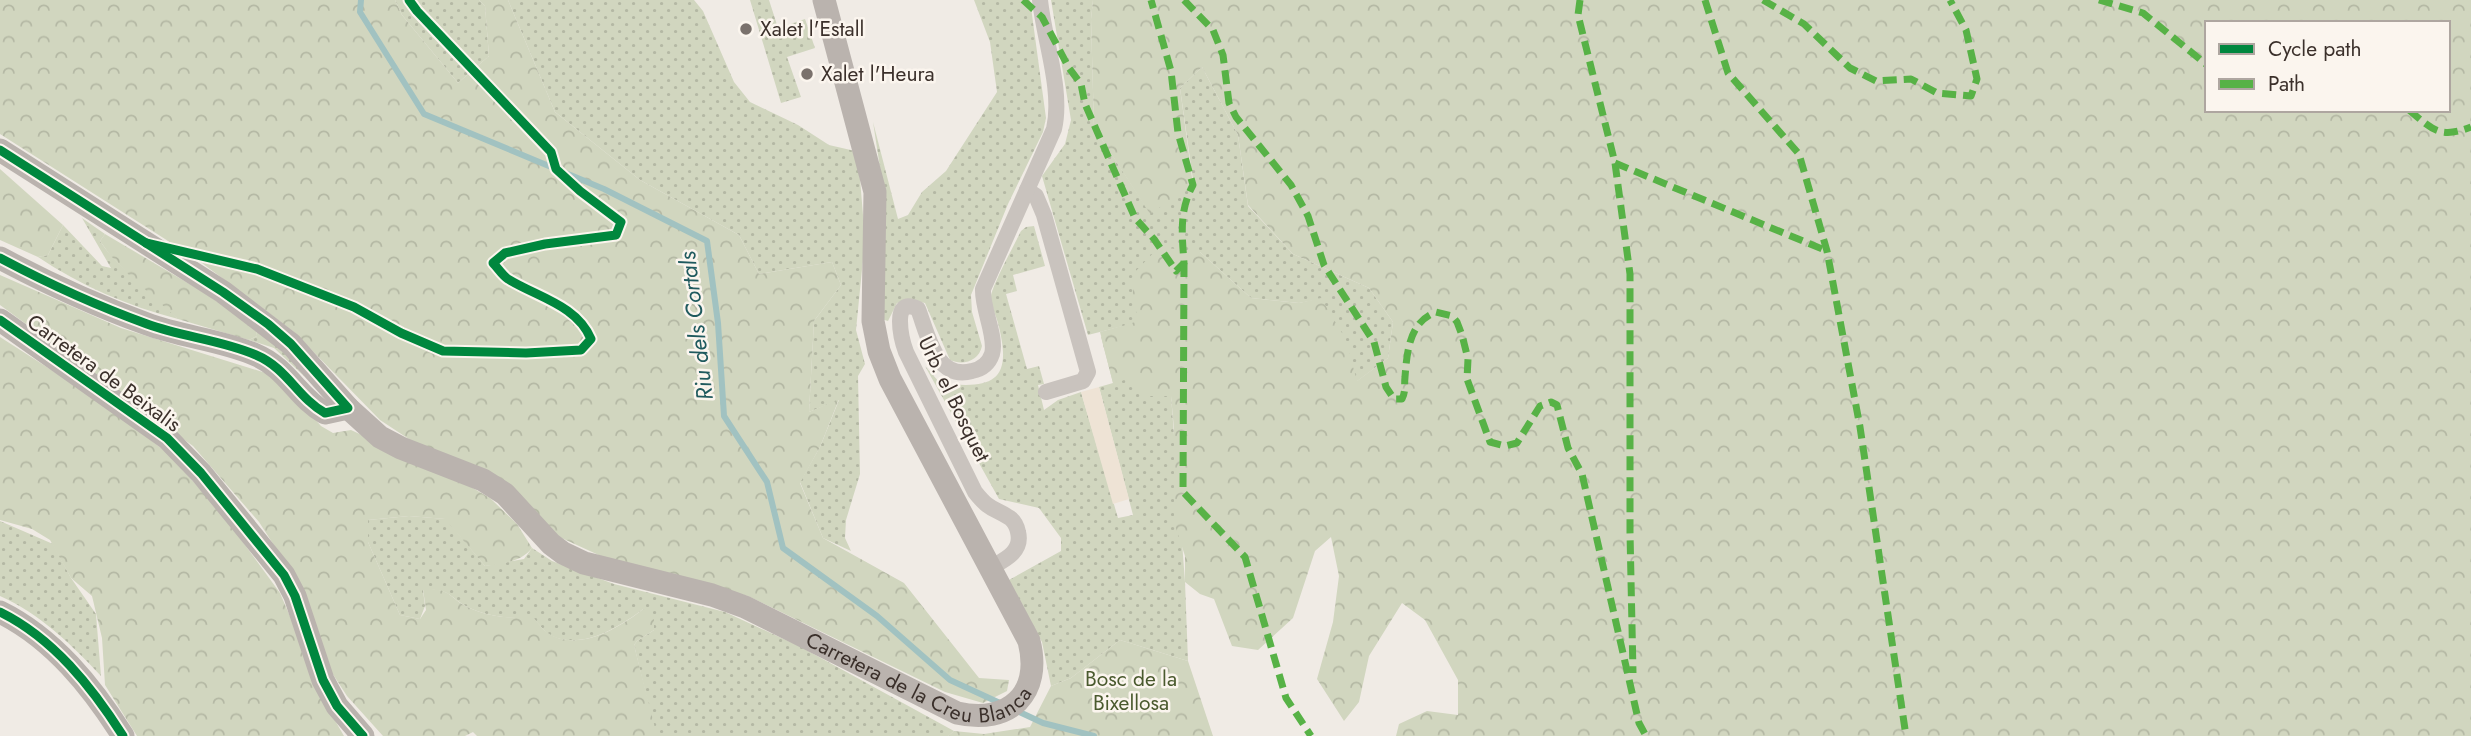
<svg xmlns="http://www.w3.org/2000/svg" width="2471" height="736" font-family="Jost,sans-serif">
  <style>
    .green { fill: url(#green-dots) }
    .forest { fill: url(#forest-crowns); fill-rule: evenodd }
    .plaza { fill: #eee3d5 }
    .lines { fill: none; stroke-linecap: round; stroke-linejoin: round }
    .stream { stroke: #a1c2c1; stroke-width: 6 }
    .street { stroke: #c9c3be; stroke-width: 16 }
    .secondary { stroke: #bab3ae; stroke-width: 23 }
    .quiet { stroke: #57b246; stroke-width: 7; stroke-dasharray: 14 7; stroke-linecap: butt }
    .cycleway-casing { stroke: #fbf5ee; stroke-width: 13 }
    .cycleway { stroke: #00873e; stroke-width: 9 }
    .poi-dot { fill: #7a716c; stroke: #fbf5ee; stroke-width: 2.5 }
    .labels { text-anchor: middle; stroke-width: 5; stroke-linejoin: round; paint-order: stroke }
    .poi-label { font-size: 21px; fill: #3b302b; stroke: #fbf5ee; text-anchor: start }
    .street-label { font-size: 21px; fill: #3b302b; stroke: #fbf5ee }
    .park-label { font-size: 21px; fill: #4a5a2e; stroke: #fbf5ee }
    .water-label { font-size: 23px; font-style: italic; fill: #1f5a5e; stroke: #fbf5ee }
  </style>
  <defs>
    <pattern id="green-dots" width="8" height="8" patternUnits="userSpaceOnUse" patternTransform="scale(1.75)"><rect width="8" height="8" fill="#d1d6bf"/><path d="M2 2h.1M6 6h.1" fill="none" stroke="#b4b8a4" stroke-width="1.8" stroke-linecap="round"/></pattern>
    <pattern id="forest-crowns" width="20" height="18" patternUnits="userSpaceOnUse" patternTransform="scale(1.75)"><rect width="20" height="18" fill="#d1d6bf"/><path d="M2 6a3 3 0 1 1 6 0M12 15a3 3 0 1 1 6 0" fill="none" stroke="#b4b8a4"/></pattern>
  </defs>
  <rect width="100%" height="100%" fill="#f0ebe5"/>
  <!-- green -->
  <g class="green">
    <polygon points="395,0 479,0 485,6 489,56 458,83 402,15"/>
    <polygon points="508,0 694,0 703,11 734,82 750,102 798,125 829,145 855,151 860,179 865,239 856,330 865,364 858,376 860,474 846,520 845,538 851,551 823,538 800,482 820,447 839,400 809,412 814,321 841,285 832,262 759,274 739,235 640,180 555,112"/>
    <polygon points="750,0 769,0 778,28 805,19 815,48 787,57 801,97 781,103"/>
    <path d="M974 0H1030L1046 118 1043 132 1008 204 971 295 972 312 982 346C979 361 963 366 950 360L925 303 910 300 897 303 888 321 881 319V174L873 122 898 219 908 215 922 192 946 171 997 92 990 42Z"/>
    <path d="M1051 0H1093L1091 19 1094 127 1150 213 1193 180 1180 88 1202 67 1238 135 1248 206 1293 254 1369 288 1393 322 1388 358 1356 382 1321 299 1299 303 1251 298 1200 252 1171 395 1185 582 1188 661 1120 640 1071 678 1051 686 1042 642 1009 580 1061 551V538L1039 508 999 499 925 366 940 383C995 390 1013 380 998 323 996 315 990 303 991 296 993 284 1014 245 1021 231L1026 227 1034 226 1045 266 1013 275 1017 291 1006 294 1027 369 1039 366 1044 384 1038 385 1044 410 1058 400 1081 392 1118 518 1133 515 1099 387 1113 383 1101 337 1131 324 1088 335 1042 176 1065 144 1071 120Z"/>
    <path d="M82 218 105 234 100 241C121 273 154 291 178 319 128 306 81 286 38 257L48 255 63 225 102 266 111 268Z"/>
    <polygon points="256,328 282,349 305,377 274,348 249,340 257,336"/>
    <path d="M409 516 446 519 485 566 524 559 532 548 552 561 614 584 725 612 799 646 954 731 948 736H656L634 645 637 641 654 630 643 609C620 627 582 650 552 636 545 633 538 623 533 618 514 619 490 617 472 609 448 599 454 588 423 590L425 606 420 619 400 615 368 542V520Z"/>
    <path d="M0 521 53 544 71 578 96 614 101 676C71 644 40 614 0 596Z"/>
  </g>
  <!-- forest -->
  <g class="forest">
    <polygon points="0,0 395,0 402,15 458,83 489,56 485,6 479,0 508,0 555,112 640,180 739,235 759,274 832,262 841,285 814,321 809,412 839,399 820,447 800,483 823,538 904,583 979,678 1009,680 1007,691 983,703 945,692 748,596 603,557 555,535 380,420 294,332 198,260 0,134"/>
    <path d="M1093 0H2471V736H1396L1399 724 1427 711 1458 715V680L1425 620 1402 603 1369 656 1359 702 1344 721 1317 679 1333 622 1339 576 1331 537 1315 551 1293 618 1258 650 1232 646 1214 599 1200 594 1185 582V556L1174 522V429L1171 396H1150L1128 379 1113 383 1100 332 1139 321 1133 301V274L1159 247 1200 252 1251 298 1299 303 1321 298 1345 338 1357 381 1388 358 1393 322 1369 288 1293 254 1248 205 1238 135 1202 67 1180 88 1193 185 1150 214 1094 127 1091 19ZM2207 23H2448V110H2207Z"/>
    <polygon points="0,169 63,225 48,255 38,257 0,240"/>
    <polygon points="105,234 203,292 256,328 257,336 249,340 178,319 130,276 110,255 100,241"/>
    <path d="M0 275 121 328 269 374 288 388 321 426 333 433 351 430 459 480 490 498 517 524 532 548C521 562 502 564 485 566L445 519 409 516 368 520V542L400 615 420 619 426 610 423 589C454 588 448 599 472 609 490 617 514 619 533 617 538 623 545 633 553 636 582 650 621 627 643 609L654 615V630L637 641 634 645 657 736H477L473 732 465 736H383L347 696 323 659 288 567 259 522 193 446 0 305Z"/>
    <polygon points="0,337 109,407 171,456 226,519 280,593 333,717 344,736 137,736 105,685 102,638 92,596 71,578 50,540 32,529 0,520"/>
    <polygon points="1120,640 1188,661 1213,736 948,736 954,731 984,734 1030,727 1051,686 1071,678"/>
  </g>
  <!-- plaza -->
  <polygon class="plaza" points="1099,387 1129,499 1113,504 1081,392"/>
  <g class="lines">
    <!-- stream -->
    <g class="stream">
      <polyline points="361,0 360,12 424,114 604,189 707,241 718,323 724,416 767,482 783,548 877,616 950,680 1000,703"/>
      <polyline points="1013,709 1043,723 1094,736"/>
    </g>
    <!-- street -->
    <g class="street">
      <polyline points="1027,190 1036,196 1044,215 1088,372 1083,381 1046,392"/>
      <path d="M990 568C1004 560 1023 552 1018 532 1017 527 1015 522 1010 518 993 507 990 511 975 492L906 352C902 341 890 295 918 309 928 335 936 381 972 371 982 369 989 363 992 354 997 337 982 309 983 289L1054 129C1063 90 1044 40 1040 0"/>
    </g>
    <!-- secondary -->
    <g class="secondary">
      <path id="s1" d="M0 150 223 292 291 344 348 408 380 437 401 448 483 480 505 494 551 544 563 553 584 563 712 595 745 607 957 713C1010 725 1042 693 1029 641L890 379 879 351 873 321 875 192 824 0"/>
      <path d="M0 258C47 283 97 306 147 324 182 337 222 340 256 355 287 368 298 398 325 413L348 408"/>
      <polyline points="0,320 167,438 201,473 284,575 295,596 323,680 337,706 363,736"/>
      <path d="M0 612C53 638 92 687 123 736"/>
    </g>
    <!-- quiet -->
    <g class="quiet">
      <path d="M1023 0 1042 17 1069 68 1081 84 1085 104 1135 218 1154 239 1176 271 1184 263C1182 234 1179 211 1193 185L1178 133 1171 71 1151 0"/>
      <path d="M1184 0 1213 30 1223 55 1229 103 1236 117 1291 185 1308 216 1324 265 1374 342 1386 387 1394 399H1402C1406 391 1404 386 1405 377 1407 352 1409 322 1436 312L1452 316 1457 322 1462 335 1468 359 1467 379 1490 442 1505 446 1517 443 1540 406 1551 402 1557 405 1568 448 1582 474 1639 723 1646 736"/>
      <polyline points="1580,0 1578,15 1615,163 1630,274 1630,533 1633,673"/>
      <polyline points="1705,0 1728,73 1799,154 1827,251 1860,427 1906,736"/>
      <polyline points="1763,0 1804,24 1850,68 1876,81 1911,79 1937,93 1971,96 1977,79 1966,30 1950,0"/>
      <polyline points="2099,0 2143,13 2207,65"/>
      <path d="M2409 110C2433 130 2440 139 2471 127"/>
      <polyline points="1615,163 1827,251"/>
      <polyline points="1184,263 1183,492 1245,557 1286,698 1311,736"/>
    </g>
    <!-- cycleway casing -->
    <g class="cycleway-casing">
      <g id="cycleway">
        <path d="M0 150 223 292 268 324 291 344 348 408 325 413C298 398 287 368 256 355 222 340 182 337 147 324 97 306 47 283 0 258"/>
        <path d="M146 243 257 269 354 307 401 333 443 351 526 353 581 350 591 339C577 305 537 297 508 279 502 275 498 268 493 263L505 253 545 244 616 235 621 222 580 191 556 169 551 152 417 11 409 0"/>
        <polyline points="0,320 167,438 201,473 284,575 295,596 323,680 337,706 363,736"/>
        <path d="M0 612C53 638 92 687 123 736"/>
      </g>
    </g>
    <!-- cycleway -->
    <use href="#cycleway" class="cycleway"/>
  </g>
  <!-- markers -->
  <g class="poi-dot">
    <circle cx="746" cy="29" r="7"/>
    <circle cx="807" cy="74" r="7"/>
  </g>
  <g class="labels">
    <!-- poi labels -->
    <g class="poi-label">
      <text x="760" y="36">Xalet l'Estall</text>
      <text x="821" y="81">Xalet l'Heura</text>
    </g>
    <!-- street labels -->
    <g class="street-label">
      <text transform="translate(104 373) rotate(36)" y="7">Carretera de Beixalis</text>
      <text transform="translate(954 399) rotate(64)" y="7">Urb. el Bosquet</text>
      <text dy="7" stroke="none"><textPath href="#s1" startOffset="1083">Carretera de la Creu Blanca</textPath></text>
    </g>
    <!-- park labels -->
    <g class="park-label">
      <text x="1131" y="686">Bosc de la<tspan x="1131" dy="24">Bixellosa</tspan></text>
    </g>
    <!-- water labels -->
    <g class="water-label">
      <text transform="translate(696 326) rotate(-97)" y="8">Riu dels Cortals</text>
    </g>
  </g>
  <!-- legend -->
  <rect x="2205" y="21" width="245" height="91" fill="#fbf5ee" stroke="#aea6a0" stroke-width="2"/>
  <rect x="2219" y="44" width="35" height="10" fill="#00873e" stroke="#aea6a0" stroke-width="2"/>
  <text x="2268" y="56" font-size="21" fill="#3b302b">Cycle path</text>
  <rect x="2219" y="79" width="35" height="10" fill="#57b246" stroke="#aea6a0" stroke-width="2"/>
  <text x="2268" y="91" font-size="21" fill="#3b302b">Path</text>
</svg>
